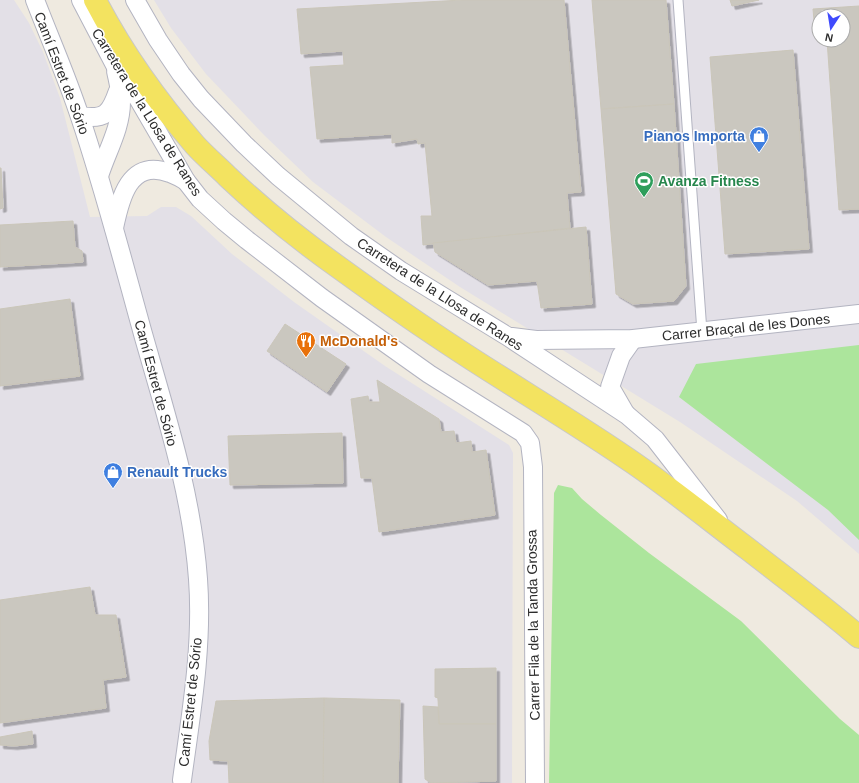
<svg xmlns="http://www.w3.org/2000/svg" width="859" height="783" font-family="Helvetica,sans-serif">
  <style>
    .industrial { fill: #e3e0e7; fill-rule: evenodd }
    .green { fill: #ace59c }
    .building { fill: #cac7bf; stroke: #cac6b9; filter: url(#shadow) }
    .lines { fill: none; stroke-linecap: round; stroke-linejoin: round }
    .service-casing { stroke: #b3b4c1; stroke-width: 11 }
    .minor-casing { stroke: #b3b4c1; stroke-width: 20 }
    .primary-casing { stroke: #c8c8c8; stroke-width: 24 }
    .service { stroke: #fff; stroke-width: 9 }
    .minor { stroke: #fff; stroke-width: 18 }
    .primary { stroke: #f3e360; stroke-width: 22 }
    .labels { text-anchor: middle; stroke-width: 3; stroke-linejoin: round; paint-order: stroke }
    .street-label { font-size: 14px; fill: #2d2d2d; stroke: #fff }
    .shop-label { font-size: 14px; font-weight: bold; fill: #366cbe; stroke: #fff; text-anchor: end }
    .leisure-label { font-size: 14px; font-weight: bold; fill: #27864d; stroke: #fff; text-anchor: start }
    .food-label { font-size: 14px; font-weight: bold; fill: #c56008; stroke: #fff; text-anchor: start }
  </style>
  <defs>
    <filter id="shadow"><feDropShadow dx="3.5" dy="3.5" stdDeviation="0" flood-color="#0004"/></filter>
  </defs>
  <rect width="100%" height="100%" fill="#efeae0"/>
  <!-- industrial -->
  <g class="industrial">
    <polygon points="0,0 14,0 29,23 43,52 60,98 90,217 147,216 161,207 176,207 191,216 232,254 294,302 385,366 509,445 513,453 512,783 0,783"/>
    <path d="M154 0H859V554L797 501 680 422 460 287 386 237 313 182 264 135 206 74 171 28ZM819 16H843V40H819Z"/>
  </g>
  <!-- green -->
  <g class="green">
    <polygon points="859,345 859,540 828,510 679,397 696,364"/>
    <polygon points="558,485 572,488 582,499 601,515 649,553 741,621 840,719 859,735 859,783 549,783 554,493"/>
  </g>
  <!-- building -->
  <g class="building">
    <polygon points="462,0 564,0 581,192 567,193 570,228 423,245 421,216 432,216 425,143 418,144 417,139 392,143 392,134 317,139 310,67 344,65 343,51 301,54 297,9"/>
    <polygon points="592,0 666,0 674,104 601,109"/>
    <polygon points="730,0 759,0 732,6"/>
    <polygon points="859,6 859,209 839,210 827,40 843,40 843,16 819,16 819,32 815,32 813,9"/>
    <polygon points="793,50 809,249 725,254 710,57"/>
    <polygon points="674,104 686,286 674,301 633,304 616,294 601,109"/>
    <polygon points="0,168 1,168 3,208 0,209"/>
    <polygon points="73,221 75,247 82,251 83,262 0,267 0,225"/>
    <polygon points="586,227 592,304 541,308 537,281 488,285 435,252 433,243"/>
    <polygon points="70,299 80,376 0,386 0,309"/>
    <polygon points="285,324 346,364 327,392 267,351"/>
    <polygon points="377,380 439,419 441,432 454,431 456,443 471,441 472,452 486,450 495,515 379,532 372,478 361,478 351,399 368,396 369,402 380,402"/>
    <polygon points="342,433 343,483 230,485 228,436"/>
    <polygon points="90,587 95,615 116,615 126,677 103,680 106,708 0,723 0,600"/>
    <polygon points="496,668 496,724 439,724 438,698 435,697 435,669"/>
    <polygon points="324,698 400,700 398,783 323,783"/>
    <polygon points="324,698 323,783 229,783 228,761 210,760 209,741 216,701"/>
    <polygon points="423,706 438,707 439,724 496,724 496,781 431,783 425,779"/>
    <polygon points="32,731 33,744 14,746 0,745 0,737"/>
  </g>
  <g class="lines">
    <!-- service casing -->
    <g class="service-casing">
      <polyline id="service" points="678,0 702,332"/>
    </g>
    <!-- minor casing -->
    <g class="minor-casing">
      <g id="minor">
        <path d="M35 0C50 39 67 77 80 117 104 188 123 262 143 334 166 415 192 495 198 579 203 646 191 714 182 780"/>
        <polyline points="81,0 115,65 139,100 186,181 200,199 224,221 247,240 322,298 429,374 523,433 530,443 533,467 535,783"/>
        <polyline points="135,0 158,40 181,74 201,99 244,144 278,176 351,236 401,271 507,336 627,415 655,439 718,520"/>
        <path d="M80 116C105 120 110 114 118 91"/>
        <path d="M99 176C107 151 121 128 121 102 121 92 118 81 116 71"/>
        <path d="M114 228C120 199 129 158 170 173 175 175 181 178 186 181"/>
        <polyline points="512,337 536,340 633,339 859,314"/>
        <polyline points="625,413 610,387 621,356 633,339"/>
      </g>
    </g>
    <!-- primary casing -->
    <g class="primary-casing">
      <path id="primary" d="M95 0C122 52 157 101 195 145 205 156 217 166 228 177 264 211 300 240 341 269 381 298 421 326 461 352 519 390 579 425 635 464 674 491 711 521 748 549 785 578 823 606 859 637"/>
    </g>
    <!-- service -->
    <use href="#service" class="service"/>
    <!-- minor -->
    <use href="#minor" class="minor"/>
    <!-- primary -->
    <use href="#primary" class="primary"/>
  </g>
  <!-- icons -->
  <defs>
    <g id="shop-pin" transform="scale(1)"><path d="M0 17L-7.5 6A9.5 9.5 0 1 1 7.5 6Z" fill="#3f7fe0" stroke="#fff"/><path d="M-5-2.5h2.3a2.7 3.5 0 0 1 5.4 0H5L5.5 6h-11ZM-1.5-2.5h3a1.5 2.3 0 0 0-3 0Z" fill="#fff"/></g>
    <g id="stadium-pin" transform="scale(1)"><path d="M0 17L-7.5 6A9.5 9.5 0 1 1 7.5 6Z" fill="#2e9e5b" stroke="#fff"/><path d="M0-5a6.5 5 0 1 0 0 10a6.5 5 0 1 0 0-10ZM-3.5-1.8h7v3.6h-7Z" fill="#fff"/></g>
    <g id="restaurant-pin" transform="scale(1)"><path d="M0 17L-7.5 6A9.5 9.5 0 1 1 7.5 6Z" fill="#e8710a" stroke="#fff"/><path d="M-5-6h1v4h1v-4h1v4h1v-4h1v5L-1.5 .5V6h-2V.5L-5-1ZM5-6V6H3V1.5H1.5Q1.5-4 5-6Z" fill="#fff"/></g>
  </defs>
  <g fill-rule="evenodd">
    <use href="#shop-pin" x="759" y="136"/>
    <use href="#stadium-pin" x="644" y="181"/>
    <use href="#restaurant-pin" x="306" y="341"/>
    <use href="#shop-pin" x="113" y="472"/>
  </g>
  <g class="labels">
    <!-- street labels -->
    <g class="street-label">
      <text transform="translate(62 73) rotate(69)" y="5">Camí Estret de Sório</text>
      <text transform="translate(147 112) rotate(58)" y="5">Carretera de la Llosa de Ranes</text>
      <text transform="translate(440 294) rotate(33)" y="5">Carretera de la Llosa de Ranes</text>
      <text transform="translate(746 327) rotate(-6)" y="5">Carrer Braçal de les Dones</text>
      <text transform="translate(156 383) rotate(75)" y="5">Camí Estret de Sório</text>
      <text transform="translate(533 625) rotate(-91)" y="5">Carrer Fila de la Tanda Grossa</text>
      <text transform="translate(190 702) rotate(-84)" y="5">Camí Estret de Sório</text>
    </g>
    <!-- shop labels -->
    <g class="shop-label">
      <text x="745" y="141">Pianos Importa</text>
      <text x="127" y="477" text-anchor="start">Renault Trucks</text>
    </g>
    <!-- leisure labels -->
    <g class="leisure-label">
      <text x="658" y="186">Avanza Fitness</text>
    </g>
    <!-- food labels -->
    <g class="food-label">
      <text x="320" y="346">McDonald's</text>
    </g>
  </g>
  <!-- north arrow -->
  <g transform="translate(831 28) rotate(192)"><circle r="19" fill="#ffffff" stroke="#ababab"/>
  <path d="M0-3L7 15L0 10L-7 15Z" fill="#3f4afd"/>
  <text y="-6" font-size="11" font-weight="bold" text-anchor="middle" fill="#2d2d2d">N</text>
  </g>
</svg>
